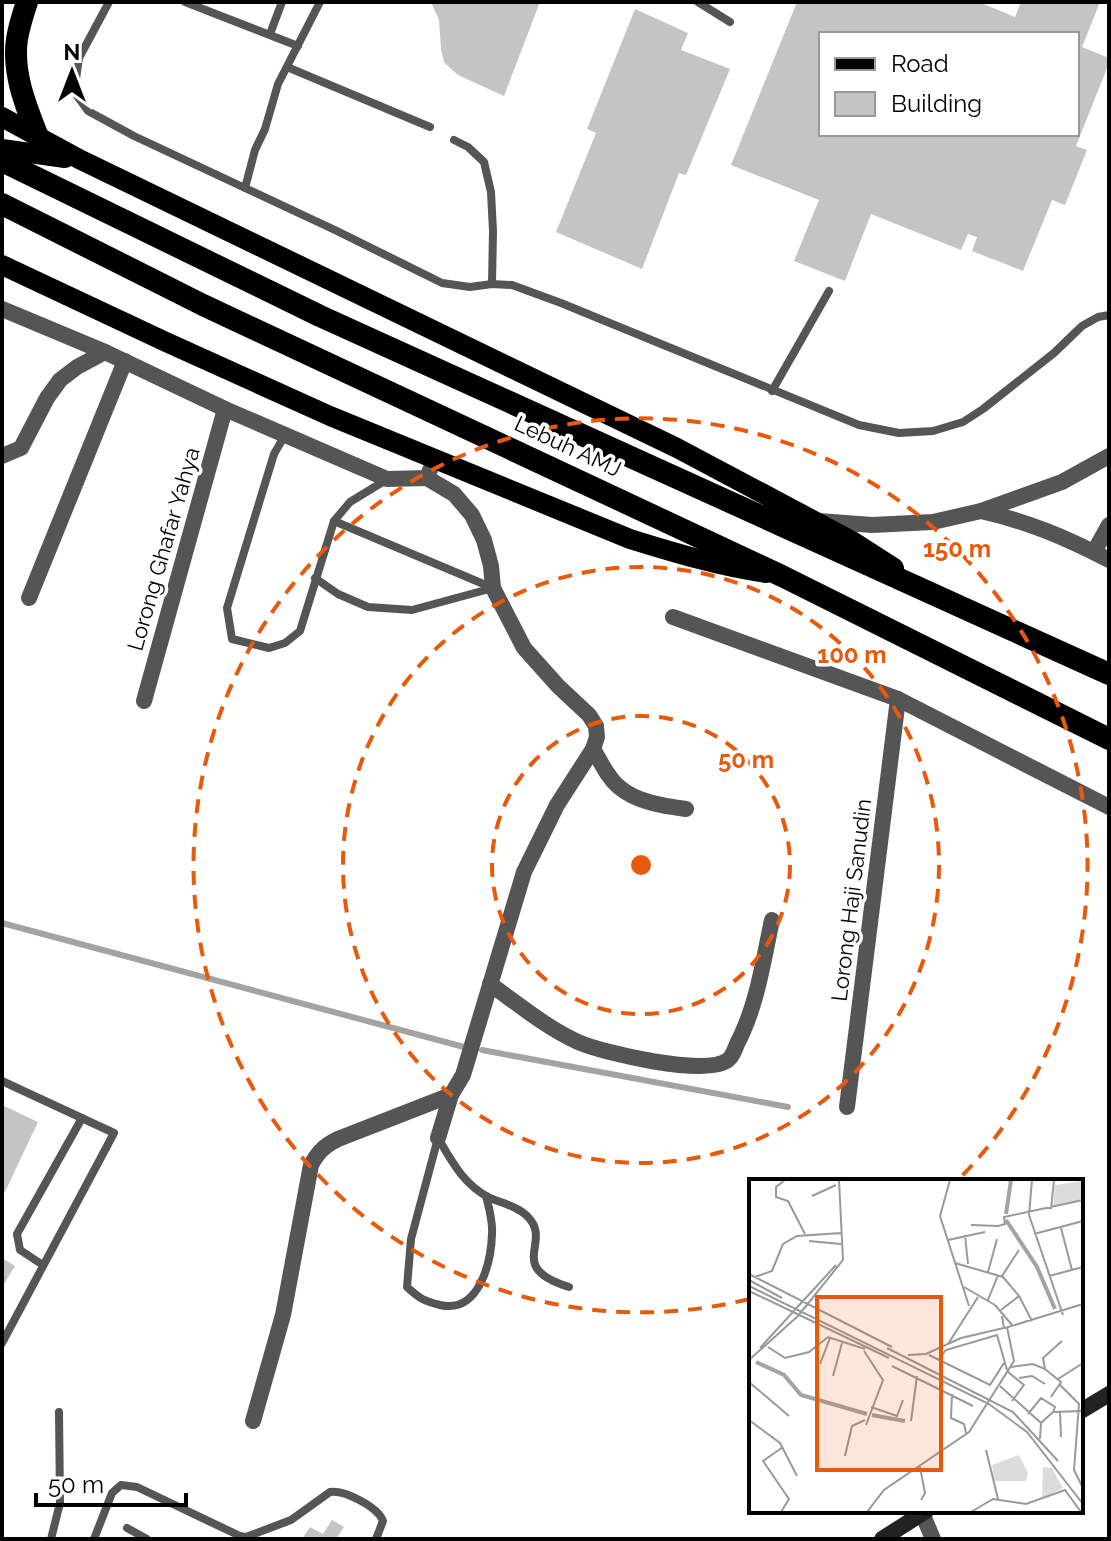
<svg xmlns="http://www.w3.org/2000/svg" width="1111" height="1541" font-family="Raleway,sans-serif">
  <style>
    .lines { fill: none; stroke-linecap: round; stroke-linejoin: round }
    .stream { stroke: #a3a3a3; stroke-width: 6 }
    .building { fill: #c4c4c4; fill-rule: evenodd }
    .service { stroke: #555; stroke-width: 8 }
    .minor { stroke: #555; stroke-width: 16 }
    .tertiary { stroke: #555; stroke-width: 16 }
    .secondary { stroke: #222; stroke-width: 16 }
    .primary { stroke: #000; stroke-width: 20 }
    .trunk { stroke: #000; stroke-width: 22 }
    .ring { fill: none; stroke: #e8590c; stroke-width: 4; stroke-dasharray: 14 10 }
    .labels { text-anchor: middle; stroke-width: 7; stroke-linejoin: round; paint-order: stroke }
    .street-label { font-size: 22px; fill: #000; stroke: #fff }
    .inset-river { fill: none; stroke: #a3a3a3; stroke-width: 4 }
    .inset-road { fill: none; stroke: #999; stroke-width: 2 }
    .view { fill: #e8590c; fill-opacity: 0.15; stroke: #e8590c; stroke-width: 4 }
    .inset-edge { fill: none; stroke: #000; stroke-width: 4 }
    .centre { fill: #e8590c; stroke: #fff; stroke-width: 4 }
    .ring-label { font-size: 24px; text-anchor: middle; font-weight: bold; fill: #e8590c; stroke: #fff; stroke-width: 7; stroke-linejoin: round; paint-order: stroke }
  </style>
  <rect width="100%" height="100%" fill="#fff"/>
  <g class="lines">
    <!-- stream -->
    <g class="stream">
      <polyline points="2,923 464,1047"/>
      <polyline points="482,1050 788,1107"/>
    </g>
  </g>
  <!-- building -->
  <g class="building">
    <polygon points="431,2 540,2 504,96 458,75 449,67 444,62 441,49 439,20"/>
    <path d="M797 2H979L1015 17 1021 2H1100L1082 47 1109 58V63L1076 146 1087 150 1065 205 1052 200 1023 271 972 251 977 237 968 234 961 250 871 214 845 281 794 261 819 200 731 165ZM821 34H1077V134H821Z"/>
    <polygon points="635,9 688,33 681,50 730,69 686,175 679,173 642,269 556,232 596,133 587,129"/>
    <polygon points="2,1105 38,1122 2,1198"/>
    <polygon points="2,1258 15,1266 2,1287"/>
    <polygon points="332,1520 344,1527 336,1539 302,1539 310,1527 323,1534"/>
  </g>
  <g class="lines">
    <!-- service -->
    <g class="service">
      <polyline points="109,2 79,58 76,79 77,96 88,111 134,136 245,188"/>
      <polyline points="185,2 298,46"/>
      <polyline points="320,2 278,84 265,129 255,150 245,188 337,231 442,283 470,287 492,284 512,285 561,303 859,425 899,433 933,431 963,422 983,409 1054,353 1082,326 1098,317 1109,315"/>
      <polyline points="698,2 730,22"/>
      <polyline points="270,34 282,2"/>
      <polyline points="287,67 430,127"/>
      <polyline points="454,140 468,147 484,162 491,192 493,231 492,284"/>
      <polyline points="772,391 829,291"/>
      <polyline points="285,435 274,454 227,608 232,639 269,648 285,643 300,631 334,521 350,502 386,480"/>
      <polyline points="315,578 338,594 368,607 412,610 493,588 334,521"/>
      <polyline points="2,1081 114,1133 2,1343"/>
      <path d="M438 1138 411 1239 407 1287C420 1299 424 1301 440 1305 479 1314 491 1263 492 1234 493 1221 489 1208 486 1196"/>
      <path d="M438 1138C452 1162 464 1185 490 1198 502 1203 519 1207 528 1217 553 1243 505 1267 569 1287"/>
      <polyline points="43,1265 20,1250 17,1234 82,1118"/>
      <polyline points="127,1528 147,1539"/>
      <polyline points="51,1539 60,1503 59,1412"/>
      <path d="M94 1539 112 1493 121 1485 137 1487 240 1536 246 1537 291 1520 330 1492C345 1490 378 1507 383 1521L376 1539"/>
    </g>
    <!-- minor -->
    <g class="minor">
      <polyline points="2,309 105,352"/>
      <polyline points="2,456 21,448 47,398 60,380 77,367 105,352 225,409 387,479 427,478 430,470"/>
      <polyline points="427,478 454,494 472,515 484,540 491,566 493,588 524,648 558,686 589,715 596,726 597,737 593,749 557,805 524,872 463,1075 451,1095 438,1138"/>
      <path d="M981 511C1029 522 1065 537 1109 560"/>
      <polyline points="1094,552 1109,525"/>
      <polyline points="29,598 125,361"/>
      <polyline points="673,617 898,699 1109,807"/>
      <polyline points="144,701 225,409"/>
      <path d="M593 749C601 762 607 777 619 787 636 802 664 806 686 809"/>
      <path d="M490 984C518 1004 547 1028 578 1042 603 1053 706 1077 728 1060 733 1056 735 1049 737 1044 757 1006 763 962 772 920"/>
      <polyline points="847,1107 898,699"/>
      <path d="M253 1421 283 1315 311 1165C318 1152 324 1146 338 1139L451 1095"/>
      <polyline points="922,1513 933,1539"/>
    </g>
    <!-- tertiary -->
    <polyline class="tertiary" points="819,521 872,525 933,522 981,511 1062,482 1109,456"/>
    <!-- secondary -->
    <g class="secondary">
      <polyline points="1081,1411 1109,1394"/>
      <polyline points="882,1539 926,1511"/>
    </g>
    <!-- primary -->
    <g class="primary">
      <polyline points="2,117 79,159 677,448 852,541 894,568"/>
      <polyline points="2,149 65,158"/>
      <path d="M2 265 166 342 330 416 630 539C675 553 719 566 766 573"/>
    </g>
    <!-- trunk -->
    <g class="trunk">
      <path d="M27 2C23 14 19 27 17 39 12 73 26 106 38 137"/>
      <polyline points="2,161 320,316 1109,674"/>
      <polyline points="2,204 203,305 782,576 1109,739"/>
    </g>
  </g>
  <!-- distance rings -->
  <g class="ring">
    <circle cx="641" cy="865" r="149"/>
    <circle cx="641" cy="865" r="298"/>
    <path d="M749 1299A447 447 0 1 1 960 1178"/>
  </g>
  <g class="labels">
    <!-- street labels -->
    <g class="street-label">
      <text transform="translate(568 446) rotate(25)" y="8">Lebuh AMJ</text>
      <text transform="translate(163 549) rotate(-74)" y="8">Lorong Ghafar Yahya</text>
      <text transform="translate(851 900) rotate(-83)" y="8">Lorong Haji Sanudin</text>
    </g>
  </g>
  <!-- overview -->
  <g transform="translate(749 1179)">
    <rect width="334" height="334" fill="#fff"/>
    <path d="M333 2 332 21 304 28 306 6ZM270 276 279 294 277 302H245L243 286ZM294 288 303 289 314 309 293 319Z" fill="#dcdcdc"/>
    <path class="inset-river" d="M257 35 262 1M257 41 288 88 306 130M7 183 35 196 52 216 118 235M123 236 156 242"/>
    <path class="inset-road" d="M36 1 27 8V18L39 22 56 55M201 1 191 37 220 127M283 1 280 36 314 136M63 17 87 6M302 30 305 1M222 46 249 47 256 45 255 38 334 21M312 49 323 91M285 55 334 42M216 56 219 85M199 61 236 53M60 62 92 65M206 84 254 98 270 117M239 93 248 60M0 95 143 168M253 97 270 71M300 97 334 88M6 98 23 92 34 65 48 57 92 54M0 101 33 119M0 107 240 225 278 253 334 325M215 108 246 126M0 112 140 179M239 121 249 96M246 126 263 146M252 131 270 117 283 142M43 134 87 86M49 137 94 81 90 1M256 149 334 125M199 165 229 118M19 168 36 179 60 173 79 158 116 170M11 169 43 134M138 169 264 233 309 282M115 172 134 201 117 246M159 176 177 175 212 159 255 149 253 137M180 176 241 206 255 184M190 180 197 171 248 156 258 191M0 181 49 137M71 185 81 159M143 187 224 227M262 188 284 185 296 190 312 203 302 218M296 190 294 179 313 162M259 193 275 206 263 222M84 197 93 164M270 199 283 197 296 205M309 200 334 184M0 203 40 237M311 206 330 225 325 291 334 309M251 207 292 244M203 215 202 239 215 245 217 254M122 228 148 237 154 221M304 233 334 232M311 233 312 258M279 235 292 219 306 228 304 233M0 241 31 264 48 297M162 242 168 197M291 260 292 244 304 233M237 271 249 320M96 277 103 247 116 241M171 288 176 314 172 321M32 333 40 320 14 282 34 268M118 333 135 311 220 253 265 182 258 148M222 333 244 320 277 325 316 311 332 333"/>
    <path class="view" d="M68 118H192V291H68Z"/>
    <rect width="334" height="334" class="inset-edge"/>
  </g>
  <circle cx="641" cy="865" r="12" class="centre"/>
  <g class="ring-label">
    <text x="957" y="557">150 m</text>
    <text x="852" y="663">100 m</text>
    <text x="746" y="768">50 m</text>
  </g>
  <!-- border -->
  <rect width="1111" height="1541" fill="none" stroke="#000000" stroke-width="8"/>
  <!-- legend -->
  <rect x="819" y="32" width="260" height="104" fill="#ffffff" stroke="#999999" stroke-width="2"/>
  <rect x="835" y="58" width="40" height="12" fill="#000000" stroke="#999999" stroke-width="2"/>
  <text x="891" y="72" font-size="24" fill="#000000">Road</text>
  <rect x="835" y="92" width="40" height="24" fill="#c4c4c4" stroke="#999999" stroke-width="2"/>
  <text x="891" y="112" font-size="24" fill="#000000">Building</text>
  <!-- north arrow -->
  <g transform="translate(72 72)" stroke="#ffffff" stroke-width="6" paint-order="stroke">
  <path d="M0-6L14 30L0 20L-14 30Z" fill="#000000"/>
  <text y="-12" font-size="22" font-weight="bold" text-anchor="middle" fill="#000000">N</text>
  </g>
  <!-- scale -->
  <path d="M36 1493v12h150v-12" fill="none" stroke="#000000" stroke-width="4"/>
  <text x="48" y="1493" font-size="24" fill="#000000" stroke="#ffffff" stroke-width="6" paint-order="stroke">50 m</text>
</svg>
